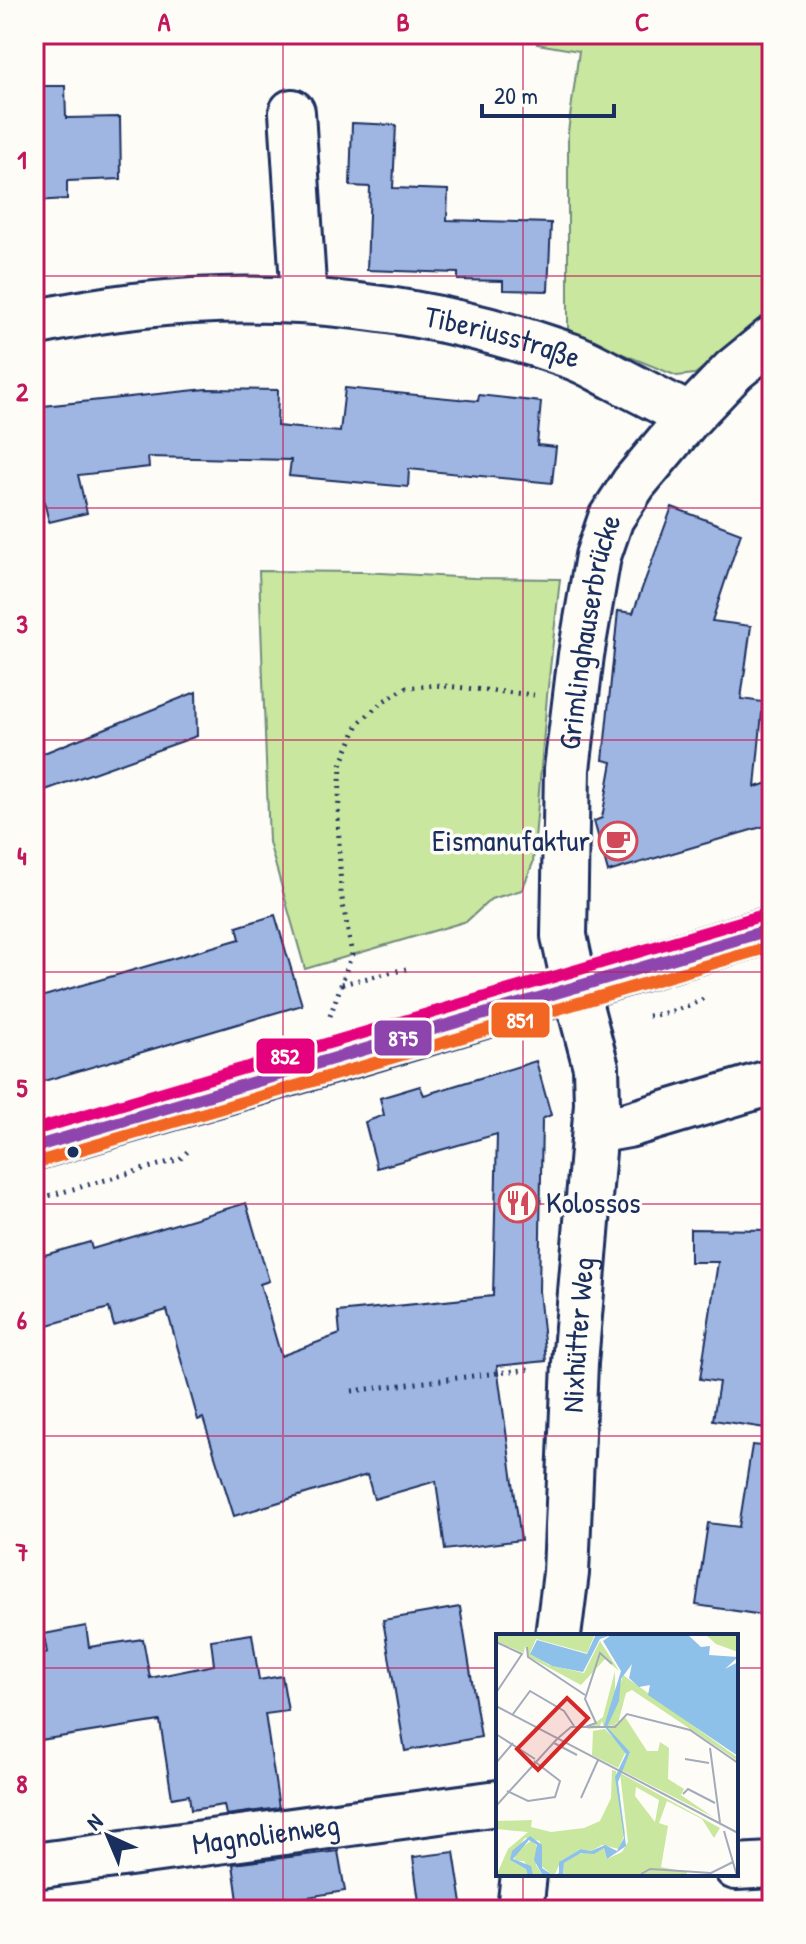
<svg xmlns="http://www.w3.org/2000/svg" width="806" height="1944" font-family="'Patrick Hand',sans-serif">
  <style>
    .green { fill: #c9e79e; stroke: #728b7e; stroke-width: 2 }
    .building { fill: #9fb6e3; stroke: #1b2f5e; stroke-width: 2 }
    .lines { fill: none; stroke-linecap: round; stroke-linejoin: round }
    .minor-casing { stroke: #1b2f5e; stroke-width: 50 }
    .major-casing { stroke: #1b2f5e; stroke-width: 50 }
    .path { stroke: #1b2f5e; stroke-width: 5; stroke-dasharray: 2 6; stroke-linecap: butt }
    .minor { stroke: #fdfcf7; stroke-width: 44 }
    .major { stroke: #fdfcf7; stroke-width: 44 }
    .bus-1-casing { stroke: #fdfcf7; stroke-width: 18 }
    .bus-2-casing { stroke: #fdfcf7; stroke-width: 18 }
    .bus-3-casing { stroke: #fdfcf7; stroke-width: 18 }
    .bus-1 { stroke: #8e44ad; stroke-width: 12 }
    .bus-2 { stroke: #f26522; stroke-width: 12 }
    .bus-3 { stroke: #e5007d; stroke-width: 12 }
    .grid { fill: none; stroke: #c2185b; stroke-width: 2; stroke-opacity: 0.55 }
    .bus-dot { fill: #1b2f5e; stroke: #fdfcf7; stroke-width: 3 }
    .labels { text-anchor: middle; stroke-width: 7; stroke-linejoin: round; paint-order: stroke }
    .street-label { font-size: 30px; fill: #1b2f5e; stroke: #fdfcf7 }
    .poi-label { font-size: 30px; fill: #1b2f5e; stroke: #fdfcf7; text-anchor: end }
    .inset-road { fill: none; stroke: #a3aaba; stroke-width: 2 }
    .view { fill: #d62828; fill-opacity: 0.15; stroke: #d62828; stroke-width: 4 }
    .inset-edge { fill: none; stroke: #1b2f5e; stroke-width: 4 }
    .line-badge { stroke: #fdfcf7; stroke-width: 3 }
    .badge-label { font-size: 22px; text-anchor: middle; font-weight: bold; fill: #fff }
    .neatline { fill: none; stroke: #c2185b; stroke-width: 3 }
    .grid-label { font-size: 26px; text-anchor: middle; font-weight: bold; fill: #c2185b }
  </style>
  <rect width="100%" height="100%" fill="#fdfcf7"/>
  <filter id="ink" filterUnits="userSpaceOnUse"><feTurbulence type="fractalNoise" baseFrequency=".0125" numOctaves="2"/><feDisplacementMap in="SourceGraphic" scale="16" xChannelSelector="R" yChannelSelector="G"/><feConvolveMatrix kernelMatrix="1 2 1 2 8 2 1 2 1" color-interpolation-filters="sRGB"/></filter>
  <g filter="url(#ink)">
    <!-- green -->
    <g class="green">
      <polygon points="539,34 772,34 772,312 695,374 677,376 568,332 568,132 579,51 537,44"/>
      <polygon points="259,571 363,572 474,578 560,579 547,696 533,863 522,890 491,899 467,921 305,969 269,842"/>
    </g>
    <!-- building -->
    <g class="building">
      <polygon points="34,86 65,86 66,118 120,117 121,179 67,181 67,199 35,201"/>
      <polygon points="352,123 396,125 393,188 448,190 447,220 551,223 548,291 503,290 503,281 458,280 458,273 367,270 370,187 350,186"/>
      <polygon points="345,388 478,401 479,395 541,402 537,445 556,447 552,483 409,469 408,487 289,476 291,460 148,457 149,467 78,475 87,513 49,522 42,493 34,496 34,407 206,389 278,390 277,426 340,432"/>
      <polygon points="672,507 741,533 712,621 751,626 741,699 763,702 755,787 772,782 772,824 608,872 594,821 602,818 612,762 603,760 618,611 633,613"/>
      <polygon points="196,692 197,736 34,794 34,757"/>
      <polygon points="275,915 302,1005 34,1084 34,999 240,939 237,927"/>
      <polygon points="536,1061 551,1115 542,1119 539,1291 546,1361 497,1366 521,1540 445,1550 436,1481 374,1499 367,1475 234,1516 203,1418 198,1420 167,1310 114,1326 109,1308 34,1329 34,1258 90,1242 92,1249 246,1203 269,1281 260,1284 281,1356 340,1334 338,1312 493,1296 497,1134 377,1168 365,1122 384,1115 380,1098 420,1086 424,1095"/>
      <polygon points="690,1229 772,1230 772,1429 713,1420 719,1382 700,1379 718,1262 690,1262"/>
      <polygon points="752,1445 772,1447 772,1555 763,1615 696,1605 708,1523 739,1527"/>
      <polygon points="460,1607 481,1737 405,1751 383,1620"/>
      <polygon points="86,1626 89,1647 143,1639 150,1678 214,1665 211,1640 252,1634 259,1680 282,1676 288,1711 265,1714 279,1808 226,1815 224,1805 191,1810 189,1795 172,1798 160,1721 34,1741 34,1655 47,1653 44,1634"/>
      <polygon points="338,1851 345,1891 239,1908 233,1864"/>
      <polygon points="454,1852 463,1910 420,1910 413,1857"/>
    </g>
    <g class="lines">
      <!-- minor casing -->
      <g class="minor-casing">
        <g id="minor">
          <polyline points="292,112 304,300"/>
          <path id="s1" d="M34 323C214 283 397 294 571 356 586 361 600 370 614 377 639 390 664 403 690 416"/>
          <path id="s2" d="M575 987 564 936 567 769 581 655 598 556 611 518 634 483 690 416 734 370 772 339"/>
          <polyline points="595,1131 628,1125 772,1082"/>
          <path id="s3" d="M34 1866 498 1803"/>
          <polyline points="736,1867 772,1865"/>
        </g>
      </g>
      <!-- major casing -->
      <g class="major-casing">
        <g id="major">
          <polyline points="34,1147 357,1053 772,929"/>
          <path id="s4" d="M558 1636 566 1573 575 1363 597 1104 596 1067 575 987"/>
          <polyline points="520,1910 524,1874"/>
        </g>
      </g>
      <!-- path -->
      <g class="path">
        <polyline points="342,984 406,969"/>
        <polyline points="330,1016 352,954 341,893 338,816 341,765 358,724 382,702 406,688 435,685 534,695"/>
        <path d="M648 1016C668 1013 686 1008 703 999"/>
        <polyline points="34,1200 180,1159 191,1148"/>
        <polyline points="352,1391 530,1369"/>
      </g>
      <!-- minor -->
      <use href="#minor" class="minor"/>
      <!-- major -->
      <use href="#major" class="major"/>
      <!-- bus-1 casing -->
      <g class="bus-1-casing">
        <polyline id="bus-1" points="34,1147 772,929"/>
      </g>
      <!-- bus-2 casing -->
      <g class="bus-2-casing">
        <polyline id="bus-2" points="38,1162 772,946"/>
      </g>
      <!-- bus-3 casing -->
      <g class="bus-3-casing">
        <polyline id="bus-3" points="34,1130 767,914"/>
      </g>
      <!-- bus-1 -->
      <use href="#bus-1" class="bus-1"/>
      <!-- bus-2 -->
      <use href="#bus-2" class="bus-2"/>
      <!-- bus-3 -->
      <use href="#bus-3" class="bus-3"/>
    </g>
  </g>
  <!-- grid -->
  <path class="grid" d="M283 34V1910M523 34V1636M34 276H772M34 508H772M34 740H772M34 972H772M34 1204H772M34 1436H772M34 1668H498M736 1668H772M523 1874V1910"/>
  <!-- icons -->
  <defs>
    <g id="cafe-ring" transform="scale(2)"><circle r="9.5" fill="#fdfcf7" stroke="#d1495b" stroke-width="1.5"/><path d="M-5.5-4.5H6V0H3Q3 3.5 0 3.5H-2.5Q-5.5 3.5-5.5 0ZM3-3.2v2h1.7v-2ZM-6 4.5H4V6H-6Z" fill="#d1495b"/></g>
    <g id="restaurant-ring" transform="scale(2)"><circle r="9.5" fill="#fdfcf7" stroke="#d1495b" stroke-width="1.5"/><path d="M-5-6h1v4h1v-4h1v4h1v-4h1v5L-1.5 .5V6h-2V.5L-5-1ZM5-6V6H3V1.5H1.5Q1.5-4 5-6Z" fill="#d1495b"/></g>
  </defs>
  <g fill-rule="evenodd">
    <use href="#cafe-ring" x="618" y="841"/>
    <use href="#restaurant-ring" x="518" y="1203"/>
  </g>
  <!-- markers -->
  <circle class="bus-dot" cx="73" cy="1152" r="7"/>
  <g class="labels">
    <!-- street labels -->
    <g class="street-label">
      <text dy="10" stroke="none"><textPath href="#s1" startOffset="474">Tiberiusstraße</textPath></text>
      <text dy="10" stroke="none"><textPath href="#s2" startOffset="358">Grimlinghauserbrücke</textPath></text>
      <text dy="10" stroke="none"><textPath href="#s4" startOffset="302">Nixhütter Weg</textPath></text>
      <text dy="10" stroke="none"><textPath href="#s3" startOffset="234">Magnolienweg</textPath></text>
    </g>
    <!-- poi labels -->
    <g class="poi-label">
      <text x="590" y="851">Eismanufaktur</text>
      <text x="546" y="1213" text-anchor="start">Kolossos</text>
    </g>
  </g>
  <!-- overview -->
  <g transform="translate(496 1634)">
    <rect width="242" height="242" fill="#fdfcf7"/>
    <path d="M0 0H99L91 19 40 5 34 19 53 31 88 39 104 7 123 37 109 25 85 51 33 23 29 12 28 19 0 7ZM209 0H242V18L220 10ZM119 37V66L108 94 106 87 103 94 91 95 107 83ZM127 41 242 124V127L136 56 130 59 122 89 111 93ZM129 83 151 117H162L164 108 173 114 172 145 188 155 185 161 217 183 125 136 134 118 111 95ZM109 95 130 117 122 134 96 121 97 97ZM116 136 120 137 129 199 123 215 106 211 95 217 85 215 65 227 58 242 44 231V207L29 204 14 226 30 235 32 242H0L12 215 32 198 0 195V187L36 186 35 193 55 198 88 194 104 187 115 164ZM124 139 224 194 218 204 206 185 171 167 163 189 172 192 165 233 191 238 190 242H67L68 229 83 220 108 214 111 225 126 218 132 208ZM140 153 163 166 159 188 139 162ZM36 206 42 214 40 231 47 242H37L28 227H18L20 218Z" fill="#c9e79e" fill-rule="evenodd"/>
    <path d="M100 0H191L205 13 214 12 213 21 242 23 229 35 242 28V122L152 61 154 51 143 53 133 44 136 30 125 45 123 67 111 93 134 118 122 148 130 212 111 225 108 214 98 220 85 219 68 229 67 242H47L38 226 41 211 33 206 17 225 35 232 37 241 32 242 30 235 14 226 16 217 34 202 46 211V234L58 242 63 239V228L85 215 95 217 109 211 121 217 128 204 119 143 130 120 108 92 125 37 107 7 115 1 104 5 87 38 56 32 34 20 41 6 91 20Z" fill="#8dc1ea"/>
    <path class="inset-road" d="M0 8 26 20 0 59M31 13 32 23 89 61M0 72 242 199M17 80 34 57 68 77 78 92M89 93 100 89 89 65 104 19 116 30M0 100 39 125M61 105 75 93H119L131 80 194 96 242 129M58 109 81 121M214 114 224 189M189 125 213 129M0 129 17 109M11 157 32 167 59 163 64 147 38 127M187 160 192 155 219 169M85 164 102 126M0 172 61 105M228 197 241 242M145 240 154 235 215 239 237 228"/>
    <path class="view" d="M71 64 92 84 42 136 21 115Z"/>
    <rect width="242" height="242" class="inset-edge"/>
  </g>
  <g class="line-badge">
    <rect x="490" y="1001" width="61" height="38" rx="8" fill="#f26522"/>
    <rect x="373" y="1019" width="60" height="38" rx="8" fill="#8e44ad"/>
    <rect x="255" y="1037" width="61" height="38" rx="8" fill="#e5007d"/>
  </g>
  <g class="badge-label">
    <text x="520" y="1028">851</text>
    <text x="403" y="1046">875</text>
    <text x="285" y="1064">852</text>
  </g>
  <!-- margin -->
  <rect width="806" height="1944" fill="none" stroke="#fdfcf7" stroke-width="88"/>
  <!-- north arrow -->
  <g transform="translate(108 1836) rotate(316)" stroke="#fdfcf7" stroke-width="6" paint-order="stroke">
  <path d="M0-6L14 30L0 20L-14 30Z" fill="#1b2f5e"/>
  <text y="-12" font-size="22" font-weight="bold" text-anchor="middle" fill="#1b2f5e">N</text>
  </g>
  <!-- scale -->
  <path d="M482 104v12h132v-12" fill="none" stroke="#1b2f5e" stroke-width="4"/>
  <text x="494" y="104" font-size="24" fill="#1b2f5e" stroke="#fdfcf7" stroke-width="6" paint-order="stroke">20 m</text>
  <rect x="44" y="44" width="718" height="1856" class="neatline"/>
  <g class="grid-label">
    <text x="164" y="31">A</text>
    <text x="403" y="31">B</text>
    <text x="642" y="31">C</text>
    <text x="22" y="169">1</text>
    <text x="22" y="401">2</text>
    <text x="22" y="633">3</text>
    <text x="22" y="865">4</text>
    <text x="22" y="1097">5</text>
    <text x="22" y="1329">6</text>
    <text x="22" y="1561">7</text>
    <text x="22" y="1793">8</text>
  </g>
</svg>
